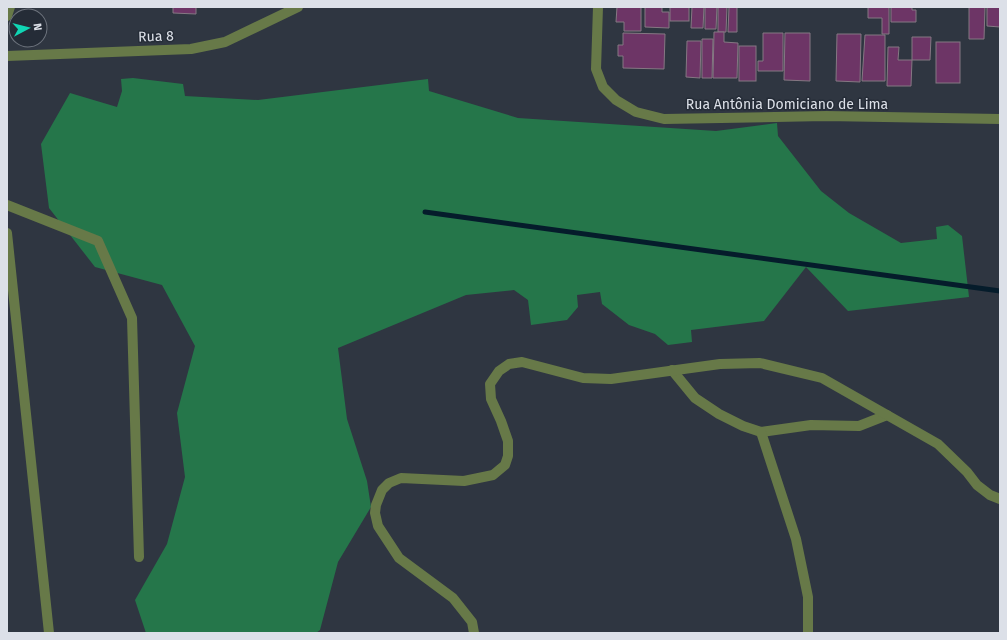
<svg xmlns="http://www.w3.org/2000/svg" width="1007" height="640" font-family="'Fira Sans',sans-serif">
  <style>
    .forest { fill: #25764a }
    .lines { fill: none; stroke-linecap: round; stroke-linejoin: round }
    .stream { stroke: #051c2b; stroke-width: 5 }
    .building { fill: #6d3566; stroke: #857883 }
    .minor { stroke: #677948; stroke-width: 10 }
    .labels { text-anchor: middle; stroke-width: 3; stroke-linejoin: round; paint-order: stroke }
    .street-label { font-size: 14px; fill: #dce0e8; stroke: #252c37 }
  </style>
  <rect width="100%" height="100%" fill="#2f3641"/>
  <!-- forest -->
  <polygon class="forest" points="133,78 183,84 185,96 258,100 428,79 429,91 518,118 716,131 777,123 778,136 821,191 849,213 901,243 937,239 936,227 948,225 962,236 969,297 848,311 806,267 764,321 691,330 692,342 668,345 655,334 629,325 602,304 600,292 577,295 578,307 567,320 531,325 528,300 514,290 466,295 338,348 347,419 367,481 371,507 338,562 320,630 316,633 146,633 135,600 167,544 185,477 177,413 195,346 162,285 95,267 49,208 41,144 70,93 117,107 122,91 121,79"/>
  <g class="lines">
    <!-- stream -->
    <polyline class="stream" points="425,212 1000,291"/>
  </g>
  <!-- building -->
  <g class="building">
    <polygon points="173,7 196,7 196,14 173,13"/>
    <polygon points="617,7 641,7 641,31 624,31 624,22 616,22"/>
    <polygon points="645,7 662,7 662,12 669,12 669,28 645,27"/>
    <rect x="670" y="7" width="19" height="14"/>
    <polygon points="692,7 704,7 703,28 691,28"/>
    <polygon points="705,7 717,7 716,29 705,29"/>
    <polygon points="718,7 727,7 726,32 718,32"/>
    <polygon points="729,7 737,7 737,32 728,32"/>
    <polygon points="868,7 889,7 889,34 882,34 882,18 868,18"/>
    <polygon points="891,7 912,7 912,10 916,10 916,22 891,22"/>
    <polygon points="969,7 985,7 984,39 969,39"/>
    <polygon points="987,7 1000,7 1000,27 987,26"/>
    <polygon points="714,32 724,32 724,42 738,43 737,78 713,78"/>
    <polygon points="623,33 665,34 664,69 623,68 623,56 618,56 618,45 623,45"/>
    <polygon points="763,33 783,33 783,71 758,71 758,61 763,61"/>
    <polygon points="785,33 810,33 810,81 784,80"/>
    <polygon points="837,34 861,34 860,82 836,81"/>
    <polygon points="865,35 885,35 885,81 862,81"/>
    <polygon points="912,37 931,37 930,60 912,60"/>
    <polygon points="702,39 713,39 712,78 702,78"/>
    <polygon points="687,41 701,41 700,78 686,77"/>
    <rect x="936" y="42" width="24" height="41"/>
    <rect x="739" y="46" width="17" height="35"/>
    <polygon points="888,47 899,47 898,60 912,60 911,86 887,86"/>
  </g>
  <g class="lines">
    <!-- minor -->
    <g class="minor">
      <polyline points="598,7 596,69 603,87 616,100 636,112 664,119 826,116 1000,119"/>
      <polyline points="7,16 10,7"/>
      <polyline points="7,56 191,49 225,42 298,7"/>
      <polyline points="7,205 98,241 132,318 139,557"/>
      <polyline points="7,233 49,633"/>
      <polyline points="672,370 695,398 719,414 743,426 761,432 811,425 859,426 887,415"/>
      <polyline points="761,432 796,539 808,597 808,633"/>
      <polyline points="474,633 472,622 453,598 399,558 378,526 375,513 376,505 382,490 389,483 401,478 464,481 493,475 505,465 508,456 508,441 501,421 491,399 490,384 499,371 509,364 522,362 583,378 611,379 720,364 760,363 822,378 938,444 967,472 977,485 990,495 1000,499"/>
    </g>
  </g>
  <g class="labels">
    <!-- street labels -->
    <g class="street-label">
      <text transform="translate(156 36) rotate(-2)" y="5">Rua 8</text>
      <text x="787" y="109">Rua Antônia Domiciano de Lima</text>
    </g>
  </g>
  <!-- border -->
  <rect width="1007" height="640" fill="none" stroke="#dce0e8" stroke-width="16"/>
  <!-- north arrow -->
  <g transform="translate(28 28) rotate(83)"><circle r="19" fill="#252c37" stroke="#6e747e"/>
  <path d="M0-3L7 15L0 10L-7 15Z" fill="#10d5b4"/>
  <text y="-6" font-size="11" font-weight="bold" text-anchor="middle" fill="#dce0e8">N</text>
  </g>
</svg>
